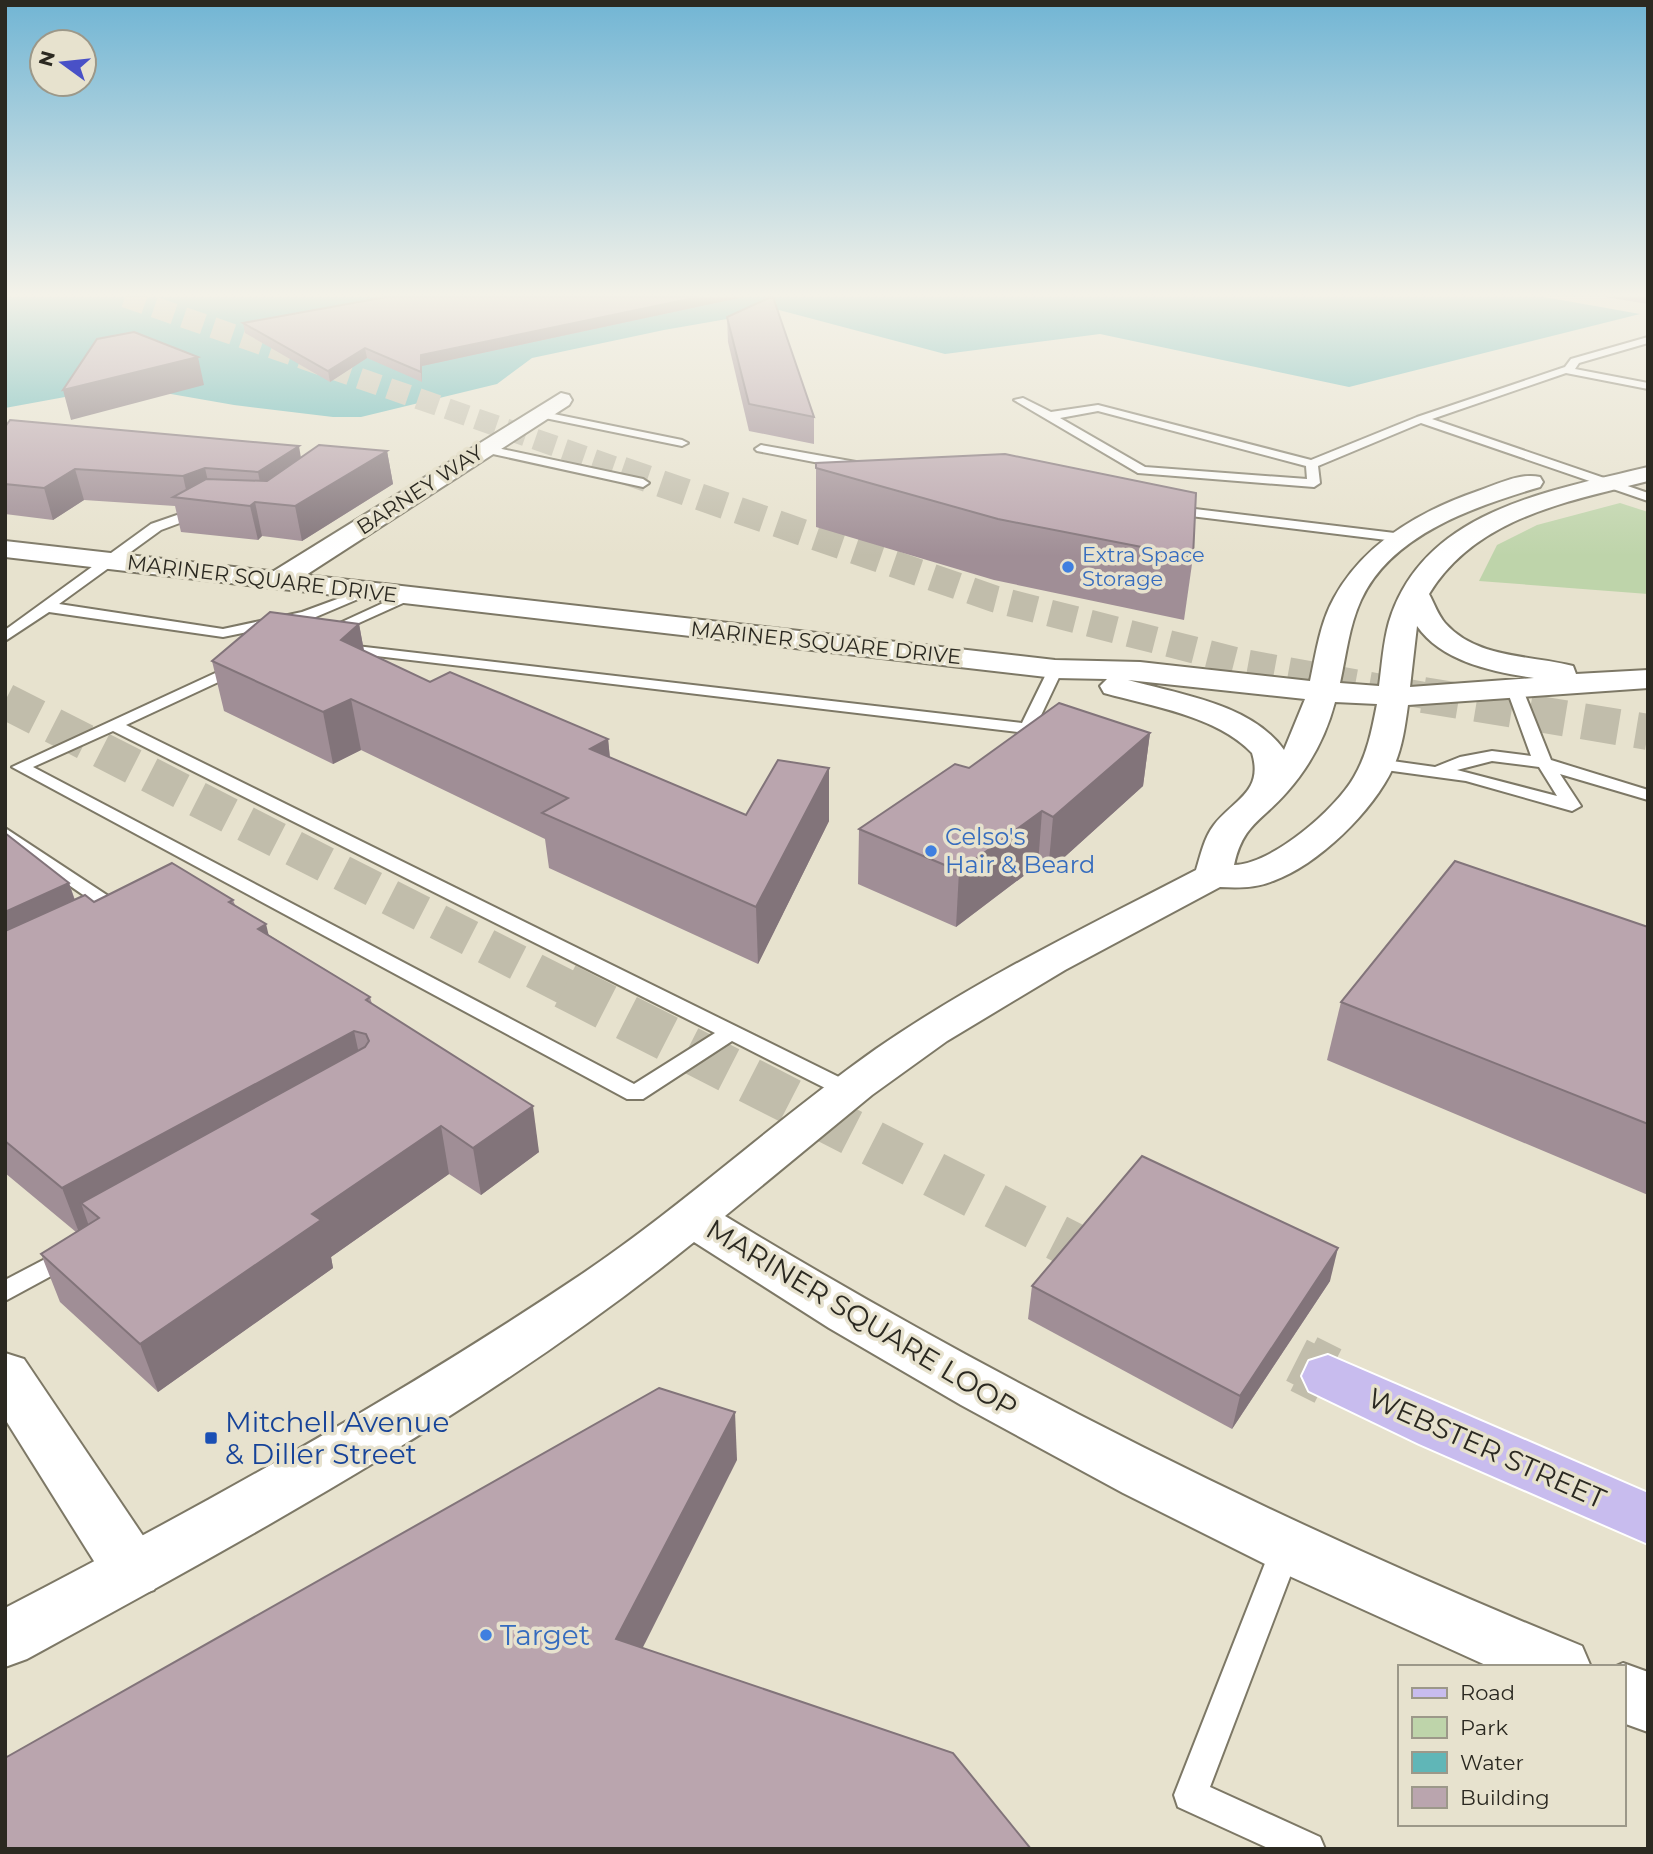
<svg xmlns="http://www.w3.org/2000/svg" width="1653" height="1854" font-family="Montserrat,sans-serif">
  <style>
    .green { fill: #bed4aa }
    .water { fill: #60b6b7 }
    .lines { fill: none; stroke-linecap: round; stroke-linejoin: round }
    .primary-tunnel-far4 { stroke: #c1bdab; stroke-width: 21; stroke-dasharray: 21 10; stroke-linecap: butt }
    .primary-tunnel-far3 { stroke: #c1bdab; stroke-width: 27; stroke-dasharray: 27 14; stroke-linecap: butt }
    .primary-tunnel-far2 { stroke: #c1bdab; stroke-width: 36; stroke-dasharray: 36 18; stroke-linecap: butt }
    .primary-tunnel-far1 { stroke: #c1bdab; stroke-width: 46; stroke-dasharray: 46 23; stroke-linecap: butt }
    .primary-tunnel { stroke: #c1bdab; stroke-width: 60; stroke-dasharray: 60 30; stroke-linecap: butt }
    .service-casing { stroke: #7d7866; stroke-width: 4 }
    .minor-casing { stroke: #7d7866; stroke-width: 4 }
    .tertiary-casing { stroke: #7d7866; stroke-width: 4 }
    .primary-casing { stroke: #fff; stroke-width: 4 }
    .service { fill: #fff; fill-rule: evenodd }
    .minor { fill: #fff; fill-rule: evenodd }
    .tertiary { fill: #fff; fill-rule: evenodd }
    .primary { fill: #c8bcee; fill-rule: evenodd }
    .wall { fill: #a08e96 }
    .shaded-wall { fill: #82747a }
    .building { fill: #baa5ae; stroke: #82747a; stroke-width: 2 }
    .shop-dot { fill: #3f7fe0; stroke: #e7e2ce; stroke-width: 2.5 }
    .transit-dot { fill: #1a4fb4; stroke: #e7e2ce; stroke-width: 2.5 }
    .labels { text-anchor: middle; stroke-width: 7; stroke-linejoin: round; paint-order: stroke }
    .far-street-label { font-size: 21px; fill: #2b2921; stroke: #e7e2ce }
    .far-shop-label { font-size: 21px; fill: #366cbe; stroke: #e7e2ce; text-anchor: start }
    .shop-label { font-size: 24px; fill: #366cbe; stroke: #e7e2ce; text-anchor: start }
    .near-street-label { font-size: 28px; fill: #2b2921; stroke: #e7e2ce }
    .near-transit-label { font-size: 28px; fill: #164399; stroke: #e7e2ce; text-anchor: start }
    .near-shop-label { font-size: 28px; fill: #366cbe; stroke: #e7e2ce; text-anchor: start }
  </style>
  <rect width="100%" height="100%" fill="#e7e2ce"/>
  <!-- green -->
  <polygon class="green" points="1620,503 1648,512 1648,594 1479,581 1497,545 1537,525"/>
  <!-- water -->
  <polygon class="water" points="5,297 1544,297 1640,314 1349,387 1100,334 945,354 779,310 664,330 532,358 497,384 361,417 333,417 234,405 125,386 5,408"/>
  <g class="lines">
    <!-- primary-tunnel-far4 -->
    <polyline class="primary-tunnel-far4" points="125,297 627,471"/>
    <!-- primary-tunnel-far3 -->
    <polyline class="primary-tunnel-far3" points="622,470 995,599 1241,662 1433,697"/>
    <!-- primary-tunnel-far2 -->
    <g class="primary-tunnel-far2">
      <polyline points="1423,695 1648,732"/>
      <polyline points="5,701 568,988"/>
    </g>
    <!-- primary-tunnel-far1 -->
    <g class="primary-tunnel-far1">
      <polyline points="565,986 1113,1266"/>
      <polyline points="1235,1329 1308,1366"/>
    </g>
    <!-- primary-tunnel -->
    <polyline class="primary-tunnel" points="1304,1364 1328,1376"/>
    <!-- service casing -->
    <g class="service-casing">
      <g id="service">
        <path d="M1648 337V343L1579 363 1575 369 1648 383V389L1566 373 1432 419 1648 493V501L1421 423 1318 466 1320 483 1314 487 1138 473 1014 400 1023 398 1051 412 1098 405 1311 460 1417 417 1565 367 1571 359ZM1098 411 1306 466 1307 479 1145 467 1060 418Z"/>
        <polygon points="539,411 682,440 688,443 682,446 535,416 533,414"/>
        <polygon points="483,445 643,479 649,483 643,487 479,451 477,449"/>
        <polygon points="761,445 856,462 862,466 856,470 757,451 755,449"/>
        <polygon points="1170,506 1403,534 1410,538 1403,542 1166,513 1166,507"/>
        <polygon points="200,507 204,508 204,514 161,530 59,604 223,629 302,612 370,587 377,591 311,619 223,637 49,612 5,641 5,630 151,524"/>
        <polygon points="407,592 412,593 412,599 330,636 320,636 318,633"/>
        <polygon points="339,644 1022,723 1050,666 1060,666 1063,669 1035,728 1027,733 334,651 334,645"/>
        <path d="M237 663 242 665V671L126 725 857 1086 860 1091 857 1096H841L732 1041 643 1099H627L12 767ZM113 731 715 1033 634 1084 33 767Z"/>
        <path d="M1515 685 1523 690 1551 760 1648 790V800L1560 774 1581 806 1572 811 1466 781 1378 769 1370 764 1378 759 1435 767 1460 757 1492 751 1531 756 1507 690ZM1492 761 1539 767 1557 796 1457 770Z"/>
        <polygon points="5,828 125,907 127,911 123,918 109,918 108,912 5,841"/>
        <polygon points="68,1247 77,1250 80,1256 77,1262 5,1301 5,1280"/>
        <polygon points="1286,1535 1296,1539 1301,1548 1210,1787 1320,1837 1325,1849 1270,1849 1178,1807 1174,1795 1271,1548 1276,1539"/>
      </g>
    </g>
    <!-- minor casing -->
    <g class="minor-casing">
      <g id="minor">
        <polygon points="561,393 569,395 572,400 569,405 289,586 269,586 265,580 269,574"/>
        <polygon points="5,1353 24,1359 154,1552 162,1571 154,1590 133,1597 112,1590 5,1419"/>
      </g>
    </g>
    <!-- tertiary casing -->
    <g class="tertiary-casing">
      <g id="tertiary">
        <path d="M1648 467V481C1567 502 1476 517 1429 594 1434 603 1438 615 1445 623 1477 659 1530 655 1573 666L1576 674 1648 670V688L1408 705C1405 727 1402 749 1393 768 1373 811 1318 865 1273 881 1256 888 1238 888 1220 887L1065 970 947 1041 872 1095 725 1216C1000 1383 1285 1525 1582 1646L1591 1667H1490L1287 1575 1123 1493 961 1405 829 1328 694 1242C490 1407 255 1534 27 1659L5 1667V1608C202 1506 395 1399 579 1276 683 1206 774 1121 876 1049 977 979 1088 926 1196 870 1201 854 1204 838 1214 825 1233 800 1264 792 1252 753 1217 716 1151 706 1104 693L1100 686 1107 679 1055 678 5 557V541L1055 660 1140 662 1310 681C1316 653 1320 623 1334 598 1364 543 1420 511 1478 491 1496 485 1521 472 1540 477L1543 482 1540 487C1476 506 1391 534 1361 600 1349 626 1346 656 1340 683L1379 686C1382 665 1383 643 1389 622 1423 510 1550 491 1648 467ZM1417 626C1442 662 1494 672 1534 678L1410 687ZM1128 680 1305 699 1284 750C1252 704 1178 694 1128 680ZM1335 702 1377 704C1372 730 1367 755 1354 777 1336 809 1271 865 1234 865 1243 824 1261 822 1287 792 1310 766 1326 736 1335 702Z"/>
        <polygon points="1623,1663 1648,1672 1648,1732 1623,1723 1623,1667 1614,1667"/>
      </g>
    </g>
    <!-- primary casing -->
    <g class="primary-casing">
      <polygon id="primary" points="1328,1355 1648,1493 1648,1544 1419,1444 1309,1391 1302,1376 1309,1361"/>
    </g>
    <!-- service -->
    <use href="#service" class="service"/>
    <!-- minor -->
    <use href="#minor" class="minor"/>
    <!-- tertiary -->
    <use href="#tertiary" class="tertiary"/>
    <!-- primary -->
    <use href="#primary" class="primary"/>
  </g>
  <!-- wall -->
  <g class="wall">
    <polygon points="386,297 743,297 422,366 422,382 367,358 330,382 245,333 243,323"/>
    <polygon points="1605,297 1648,297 1648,304"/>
    <polygon points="727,317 814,417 814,444 749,431 728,342"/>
    <polygon points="5,427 301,458 387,451 393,484 302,541 262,536 258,540 181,532 175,506 84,500 53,520 5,514"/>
    <polygon points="816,468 1193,557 1184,620 994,580 816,527"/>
    <polygon points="359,624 364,651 430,682 608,739 610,758 746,815 829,768 829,821 758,964 549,868 545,839 361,750 333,764 224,711 212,661"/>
    <polygon points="1150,733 1143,786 1048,872 1038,865 956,927 858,884 859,829 969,768"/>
    <polygon points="5,833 69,883 75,900 94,902 233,900 235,905 269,935 370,997 372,1004 539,1152 481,1195 449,1174 331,1257 333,1268 158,1392 60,1302 41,1254 76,1232 5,1173"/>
    <polygon points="1648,927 1648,1195 1327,1060 1341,1002"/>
    <polygon points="1330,1281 1232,1429 1028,1319 1032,1286"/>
  </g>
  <!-- shaded-wall -->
  <g class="shaded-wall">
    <polygon points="699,297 743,297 422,366 422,382 421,372 421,355"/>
    <polygon points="365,348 367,358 330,382 328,371"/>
    <polygon points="198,357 204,385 71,420 63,390"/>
    <polygon points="299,446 304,476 264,503 258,472"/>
    <polygon points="387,451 393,484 302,541 295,506"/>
    <polygon points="205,468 212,499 188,499 183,476"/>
    <polygon points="75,469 84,500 53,520 44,488"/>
    <polygon points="255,502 262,536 258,540 250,506"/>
    <polygon points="359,624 368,673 341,640"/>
    <polygon points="351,699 361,750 333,764 323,712"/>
    <polygon points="1150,733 1143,786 1048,872 1053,817"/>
    <polygon points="608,739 613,792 590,749"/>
    <polygon points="829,768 829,821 758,964 756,907"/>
    <polygon points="1042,811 1038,865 956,927 959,871"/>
    <polygon points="69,883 83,926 5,964 5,912"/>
    <polygon points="266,924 277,969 258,929"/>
    <polygon points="354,1031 364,1077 99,1218 81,1203 90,1229 80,1235 62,1188"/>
    <polygon points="533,1106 539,1152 481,1195 473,1148"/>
    <polygon points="441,1126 449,1174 331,1257 333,1268 158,1392 140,1344 312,1214"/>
    <polygon points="1338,1248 1330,1281 1232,1429 1240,1396"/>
    <polygon points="735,1412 737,1460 623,1687 616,1639"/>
  </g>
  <!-- building -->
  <g class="building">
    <polygon points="386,297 699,297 421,355 421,372 365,348 328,371 243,323"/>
    <polygon points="771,297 773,297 814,417 749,404 727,317"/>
    <polygon points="134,332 198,357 63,390 97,339"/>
    <polygon points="10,420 299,446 258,472 205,468 183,476 75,469 44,488 5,484 5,427"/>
    <polygon points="319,445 387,451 295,506 255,502 250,506 173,497 206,479 267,481"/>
    <polygon points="1005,454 1196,493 1193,557 998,519 816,468 816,463"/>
    <polygon points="270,612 359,624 341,640 430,682 450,672 608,739 590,749 746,815 778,760 829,768 756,907 542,813 568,798 351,699 323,712 212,661"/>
    <polygon points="1059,703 1150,733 1053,817 1042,811 959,871 859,829 955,764 969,768"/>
    <polygon points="5,833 69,883 5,912"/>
    <polygon points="1455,861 1648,927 1648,1124 1341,1002"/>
    <polygon points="172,863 233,900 229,902 266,924 258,929 370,997 366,1000 533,1106 473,1148 441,1126 312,1214 321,1220 140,1344 41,1254 99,1218 81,1203 365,1047 369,1041 366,1034 354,1031 62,1188 5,1141 5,931 85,895 94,902"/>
    <polygon points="1142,1156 1338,1248 1240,1396 1032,1286"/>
    <polygon points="659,1388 735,1412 616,1639 953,1753 1031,1849 5,1849 5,1758"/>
  </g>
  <!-- sky -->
  <linearGradient id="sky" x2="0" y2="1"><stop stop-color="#71b5d4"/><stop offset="0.53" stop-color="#f4f2e9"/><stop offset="1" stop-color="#f4f2e9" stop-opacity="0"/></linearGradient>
  <rect width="1653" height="556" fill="url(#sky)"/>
  <!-- markers -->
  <g class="shop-dot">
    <circle cx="1068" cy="567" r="7"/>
    <circle cx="931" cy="851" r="7"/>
    <circle cx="486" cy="1635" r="7"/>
  </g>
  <rect class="transit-dot" x="204" y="1431" width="14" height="14" rx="3.5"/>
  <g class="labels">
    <!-- far-street labels -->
    <g class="far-street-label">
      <text transform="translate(420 490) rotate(-33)" y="7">BARNEY WAY</text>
      <text transform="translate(262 579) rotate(7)" y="7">MARINER SQUARE DRIVE</text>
      <text transform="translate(826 643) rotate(6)" y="7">MARINER SQUARE DRIVE</text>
    </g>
    <!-- far-shop labels -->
    <g class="far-shop-label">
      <text x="1082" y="562">Extra Space<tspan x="1082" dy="24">Storage</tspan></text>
    </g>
    <!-- shop labels -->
    <g class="shop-label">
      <text x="945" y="845">Celso's<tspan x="945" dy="28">Hair &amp; Beard</tspan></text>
    </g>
    <!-- near-street labels -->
    <g class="near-street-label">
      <text transform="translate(862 1318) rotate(31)" y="10">MARINER SQUARE LOOP</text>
      <text transform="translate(1487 1448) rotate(24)" y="10">WEBSTER STREET</text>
    </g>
    <!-- near-transit labels -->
    <g class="near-transit-label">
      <text x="225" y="1432">Mitchell Avenue<tspan x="225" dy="32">&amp; Diller Street</tspan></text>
    </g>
    <!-- near-shop labels -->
    <g class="near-shop-label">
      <text x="500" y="1645">Target</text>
    </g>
  </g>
  <!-- border -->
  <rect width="1653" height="1854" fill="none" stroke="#2b2921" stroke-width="14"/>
  <!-- legend -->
  <rect x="1398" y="1665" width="228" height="161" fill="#e7e2ce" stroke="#9c9889" stroke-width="2"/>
  <rect x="1412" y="1688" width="35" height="10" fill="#c8bcee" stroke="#9c9889" stroke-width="2"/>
  <text x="1460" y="1700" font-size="21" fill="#2b2921">Road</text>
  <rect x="1412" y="1717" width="35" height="21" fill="#bed4aa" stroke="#9c9889" stroke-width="2"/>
  <text x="1460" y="1735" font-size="21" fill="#2b2921">Park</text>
  <rect x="1412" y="1752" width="35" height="21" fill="#60b6b7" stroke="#9c9889" stroke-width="2"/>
  <text x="1460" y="1770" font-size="21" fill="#2b2921">Water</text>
  <rect x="1412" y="1787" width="35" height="21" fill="#baa5ae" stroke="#9c9889" stroke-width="2"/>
  <text x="1460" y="1805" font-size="21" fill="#2b2921">Building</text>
  <!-- north arrow -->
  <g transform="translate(63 63) rotate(285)"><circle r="33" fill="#e7e2ce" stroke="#9c9889" stroke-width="2"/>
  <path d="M0-5L12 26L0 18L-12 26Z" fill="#4951c7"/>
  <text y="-10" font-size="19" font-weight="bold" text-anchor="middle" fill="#2b2921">N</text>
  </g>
</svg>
